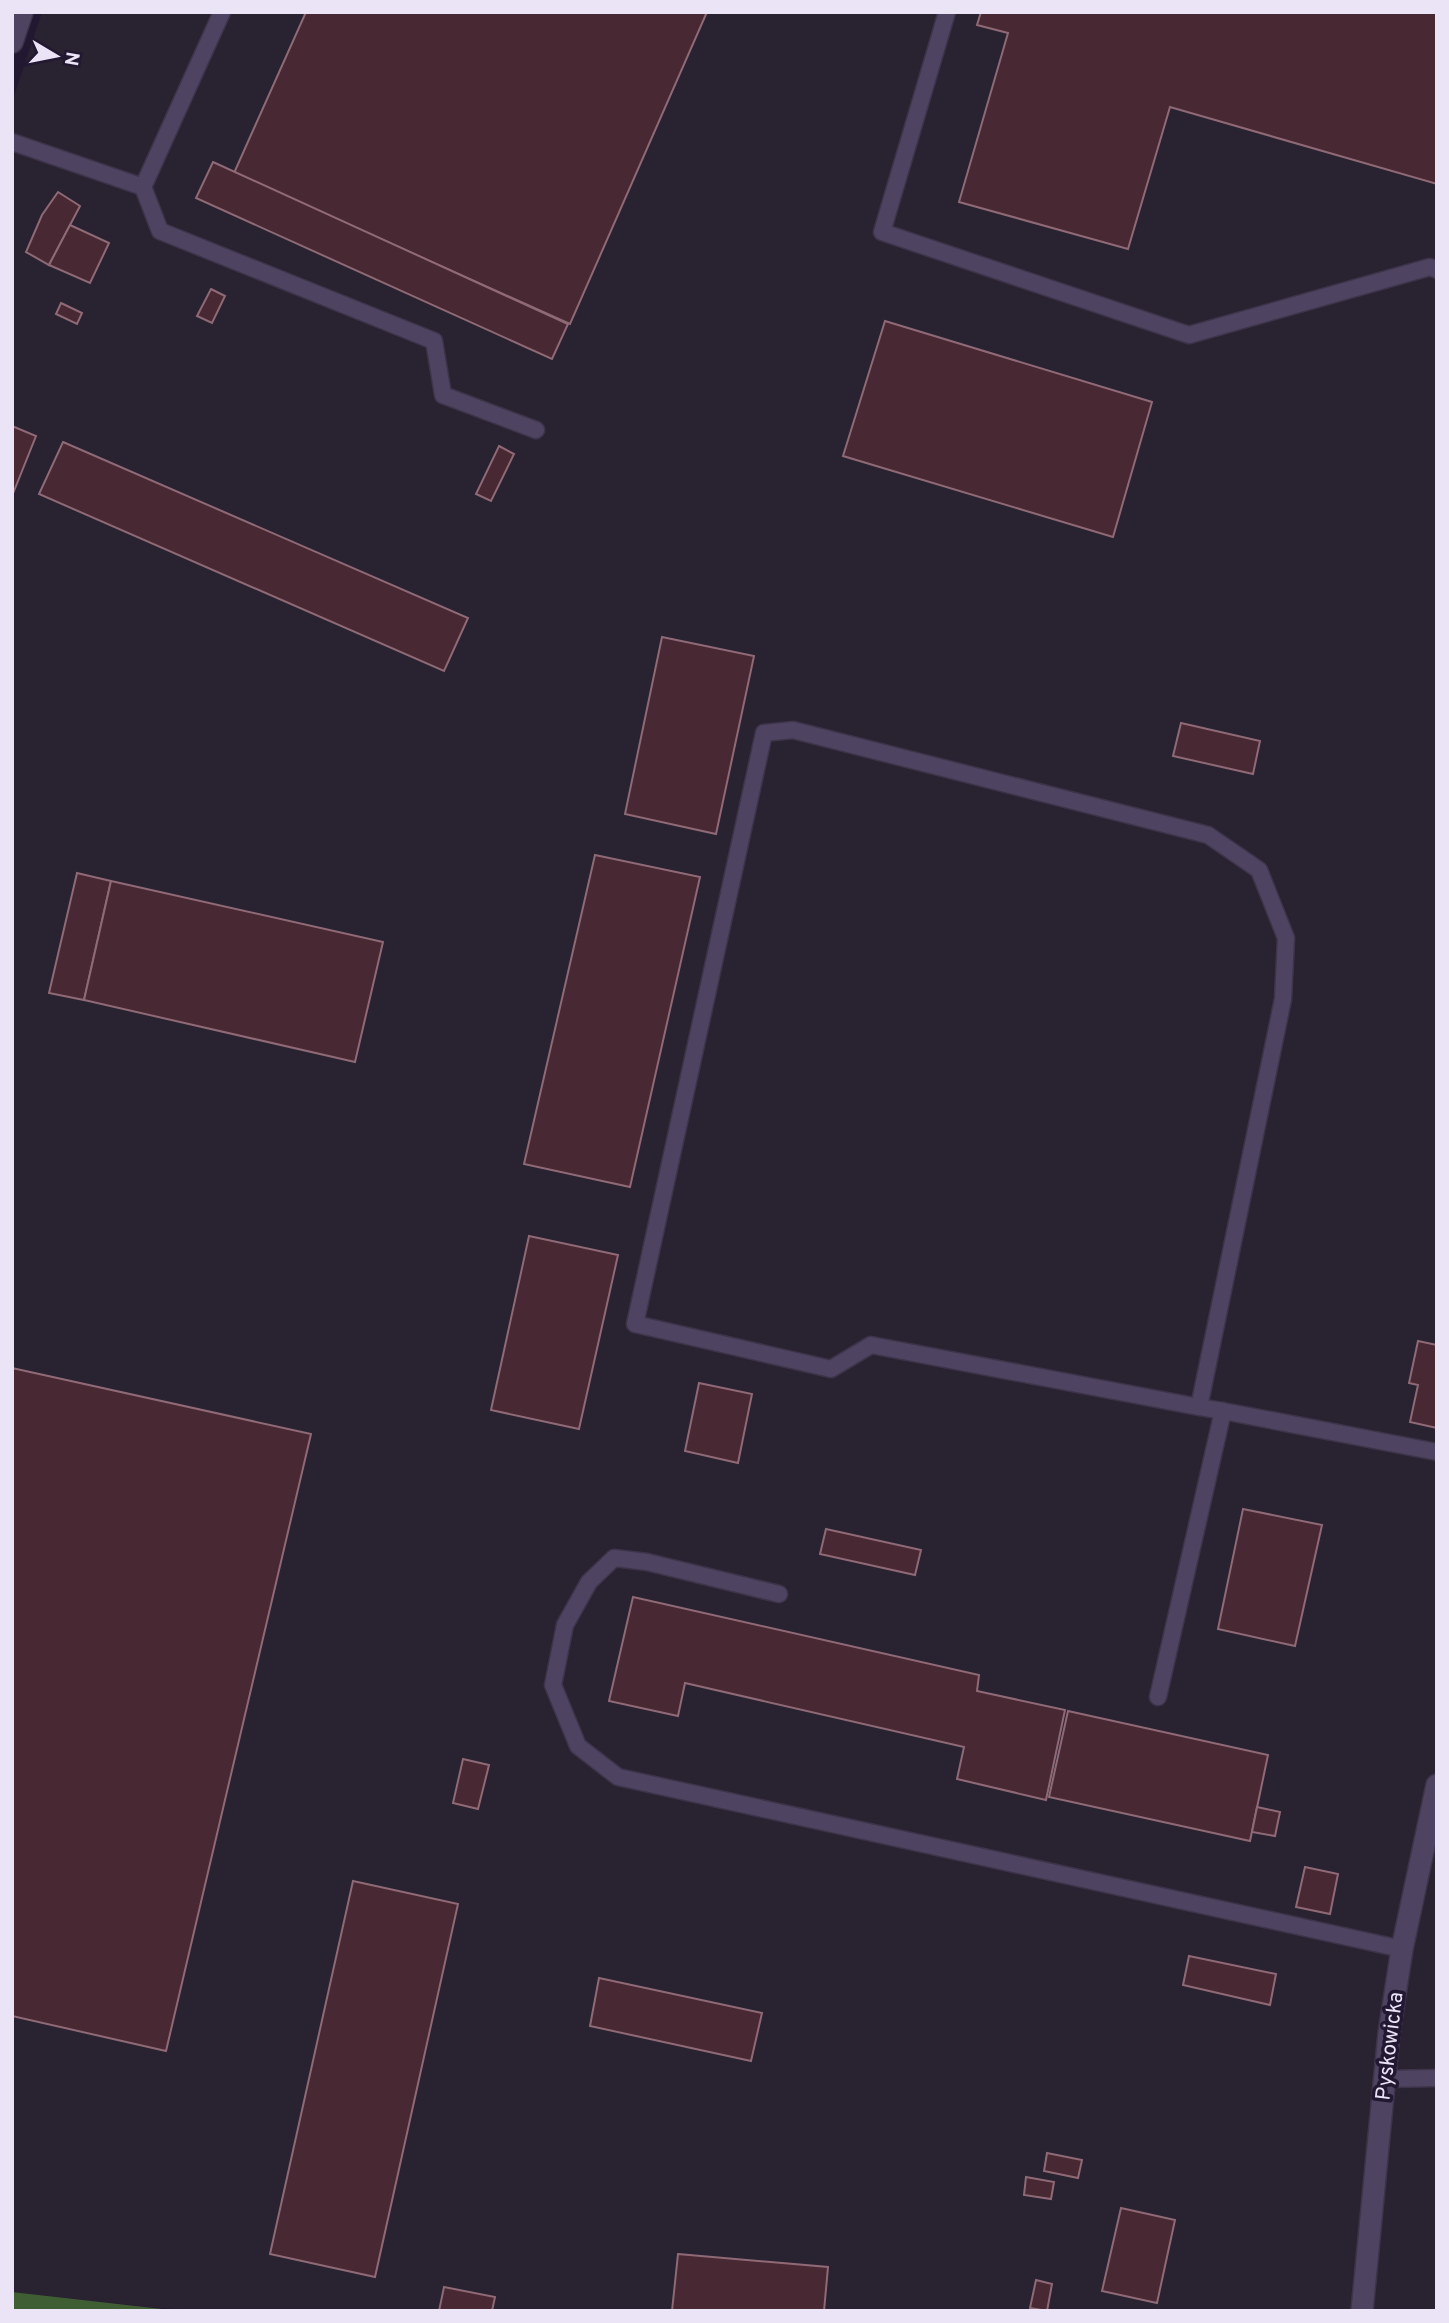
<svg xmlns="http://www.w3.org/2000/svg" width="1449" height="2323" font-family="Overpass,sans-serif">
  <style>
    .industrial { fill: #292231 }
    .forest { fill: #3f5e33 }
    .building { fill: #472833; stroke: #8f6a76; stroke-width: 2 }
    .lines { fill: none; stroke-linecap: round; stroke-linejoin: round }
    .service-casing { stroke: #3d344a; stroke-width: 19 }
    .minor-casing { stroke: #3d344a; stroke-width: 24 }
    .service { stroke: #4e4461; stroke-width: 16 }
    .minor { stroke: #4e4461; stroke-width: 21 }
    .labels { text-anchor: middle; stroke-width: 7; stroke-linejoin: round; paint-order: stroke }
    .street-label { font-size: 21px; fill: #eae4f6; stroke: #221832 }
  </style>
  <rect width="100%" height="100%" fill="#221832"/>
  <!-- industrial -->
  <polygon class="industrial" points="42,12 1437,12 1437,2311 206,2311 148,2307 12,2292 12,102"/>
  <!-- forest -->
  <polygon class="forest" points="12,2292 180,2311 12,2311"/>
  <!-- building -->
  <g class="building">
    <polygon points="306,12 707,12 570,324 234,173"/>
    <polygon points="981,12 1437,12 1437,184 1170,107 1128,249 959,202 1008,33 977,25"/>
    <polygon points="213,162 568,324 552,359 196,198"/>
    <polygon points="58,192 80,206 49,265 26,252 42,215"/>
    <polygon points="70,225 109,243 90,283 49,265"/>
    <polygon points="211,289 225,296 212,323 197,316"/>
    <polygon points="61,303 82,313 77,324 56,314"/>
    <polygon points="885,321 1152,402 1113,537 843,456"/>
    <polygon points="12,426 36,436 12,496"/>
    <polygon points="63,442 468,618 444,671 39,494"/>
    <polygon points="499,446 514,454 491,501 476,494"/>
    <polygon points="662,637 754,656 716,834 625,814"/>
    <polygon points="1181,723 1260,741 1253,774 1173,756"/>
    <polygon points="595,855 700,877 630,1187 524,1164"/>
    <polygon points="77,873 111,881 84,1000 49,993"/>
    <polygon points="111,881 383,942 355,1062 84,1000"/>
    <polygon points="529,1236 618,1255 579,1429 491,1410"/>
    <polygon points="1418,1341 1437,1345 1437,1428 1410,1422 1418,1385 1409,1383"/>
    <polygon points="12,1368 311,1434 166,2051 12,2016"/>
    <polygon points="699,1383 752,1394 738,1463 685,1451"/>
    <polygon points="1243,1509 1322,1525 1295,1646 1218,1629"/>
    <polygon points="826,1529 921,1550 915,1575 820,1554"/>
    <polygon points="633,1597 979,1675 977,1691 1065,1710 1046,1800 957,1779 964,1747 685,1683 678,1716 609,1701"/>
    <polygon points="1068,1711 1268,1755 1250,1841 1049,1797"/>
    <polygon points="463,1759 489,1765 478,1809 453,1803"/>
    <polygon points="1257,1807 1280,1812 1275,1836 1252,1832"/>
    <polygon points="1305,1867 1338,1874 1330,1914 1296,1907"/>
    <polygon points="353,1881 458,1904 375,2277 270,2254"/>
    <polygon points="1189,1956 1276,1974 1270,2005 1183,1985"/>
    <polygon points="599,1978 762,2013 751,2061 590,2026"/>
    <polygon points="1047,2153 1082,2160 1078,2178 1044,2171"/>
    <polygon points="1026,2177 1054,2182 1051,2199 1024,2195"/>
    <polygon points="1121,2208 1175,2220 1157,2303 1102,2291"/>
    <polygon points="678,2254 828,2267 824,2311 672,2311"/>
    <polygon points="1036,2280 1052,2284 1047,2311 1030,2308"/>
    <polygon points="444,2287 495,2297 492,2311 439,2311"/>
  </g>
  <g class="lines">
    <!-- service casing -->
    <g class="service-casing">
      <g id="service">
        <polyline points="947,12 882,232 1189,335 1430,267 1437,270"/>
        <polyline points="12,142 143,187 222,12"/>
        <polyline points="143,187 160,231 434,341 443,395 536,430"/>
        <polyline points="1199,1407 1283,999 1286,938 1259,870 1208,835 793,730 764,733 635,1324 831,1369 871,1345 1199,1407 1223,1411 1437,1452"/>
        <polyline points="779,1594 647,1562 614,1558 589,1582 565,1625 553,1685 578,1746 618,1777 1402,1949"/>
        <polyline points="1158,1697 1223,1411"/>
        <polyline points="1384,2079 1437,2078"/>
      </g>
    </g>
    <!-- minor casing -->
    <g class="minor-casing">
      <g id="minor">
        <polyline points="12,42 22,12"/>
        <polyline points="1362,2311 1389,2033 1402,1949 1437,1785"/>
      </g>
    </g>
    <!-- service -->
    <use href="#service" class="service"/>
    <!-- minor -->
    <use href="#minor" class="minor"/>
  </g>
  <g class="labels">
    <!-- street labels -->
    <g class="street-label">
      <text transform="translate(1389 2046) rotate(-83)" y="7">Pyskowicka</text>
    </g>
  </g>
  <!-- border -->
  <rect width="1449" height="2323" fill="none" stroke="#eae4f6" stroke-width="28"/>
  <!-- north arrow -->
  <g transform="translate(56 56) rotate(100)" stroke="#221832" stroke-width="5" paint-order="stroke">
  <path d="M0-5L12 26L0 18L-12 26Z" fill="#eae4f6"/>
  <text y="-10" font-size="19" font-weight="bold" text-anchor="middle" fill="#eae4f6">N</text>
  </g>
</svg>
